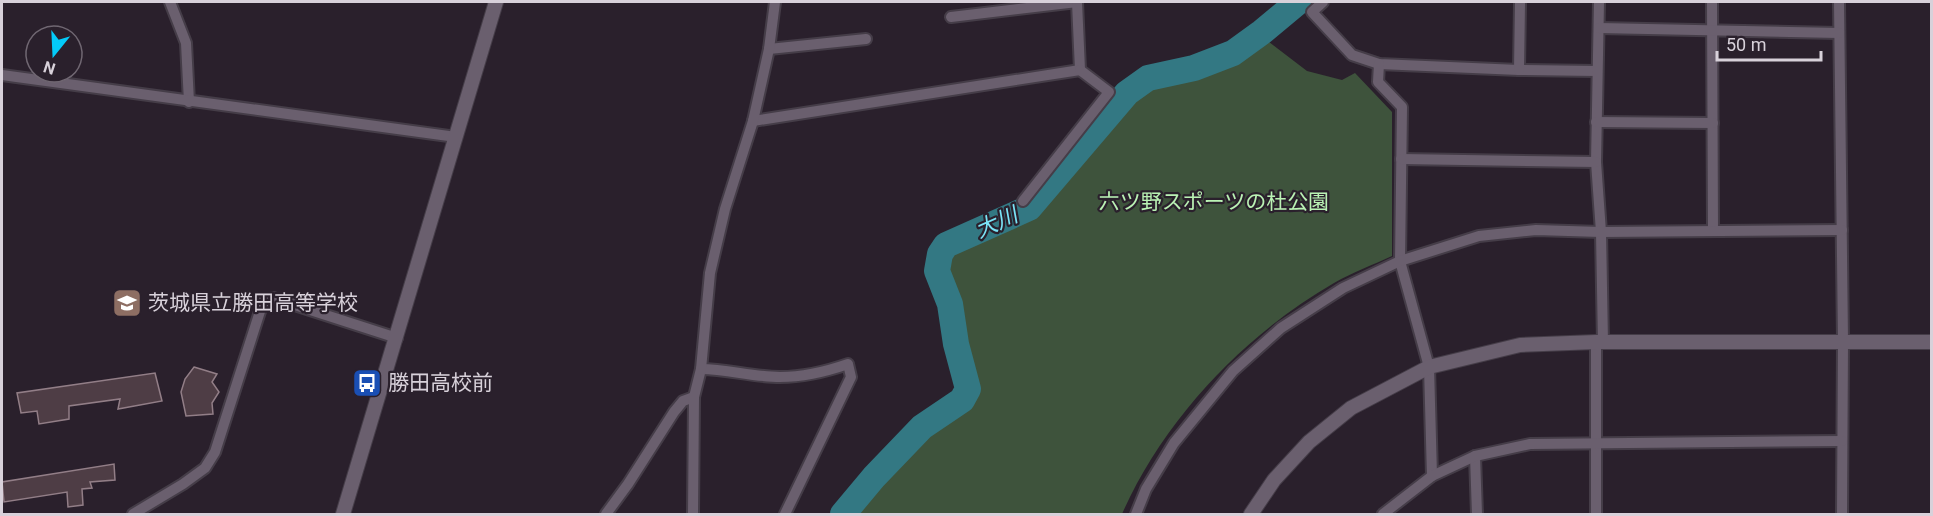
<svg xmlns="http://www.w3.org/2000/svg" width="1933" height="516" font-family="Roboto,'Noto Sans JP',sans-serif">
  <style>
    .green { fill: #3e533c }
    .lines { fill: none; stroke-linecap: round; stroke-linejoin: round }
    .river { stroke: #337883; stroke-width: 26 }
    .building { fill: #4e3d45; stroke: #927e87; stroke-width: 1.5 }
    .minor-casing { stroke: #453d48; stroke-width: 14 }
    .tertiary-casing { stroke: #453d48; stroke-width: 16 }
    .minor { stroke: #6a5f6e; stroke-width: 10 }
    .tertiary { stroke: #6a5f6e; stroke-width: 14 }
    .labels { text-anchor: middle; stroke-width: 4.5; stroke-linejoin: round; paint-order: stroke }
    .park-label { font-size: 21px; fill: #baf2b4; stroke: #2a202c }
    .poi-label { font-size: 21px; fill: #d8d1da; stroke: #2a202c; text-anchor: start }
    .water-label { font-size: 22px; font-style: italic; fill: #7be4f7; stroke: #2a202c }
  </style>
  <rect width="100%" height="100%" fill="#2a202c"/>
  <!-- green -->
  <path class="green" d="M1261 36 1307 71 1342 80 1355 73 1392 112V256C1373 265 1353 272 1334 283 1244 335 1164 419 1122 514H848L916 439 960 407 970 395 971 384 962 347 955 309 940 269 942 256 948 247 1031 210 1128 97 1149 81 1196 70 1235 54Z"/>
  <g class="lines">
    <!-- river -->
    <polyline class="river" points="843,514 874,477 922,427 962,400 968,389 956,344 950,304 937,271 940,254 946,245 1029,208 1127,93 1148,78 1194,68 1233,53 1262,32 1298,2"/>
  </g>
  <!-- building -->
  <g class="building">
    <polygon points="194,367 217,374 212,382 219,392 212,403 213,414 186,416 181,392 185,379"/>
    <polygon points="155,373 162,401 118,409 120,399 69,406 69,419 39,424 37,411 21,413 17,393"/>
    <polygon points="114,464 115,480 90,482 92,488 82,489 83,505 68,507 67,492 4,502 2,482"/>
  </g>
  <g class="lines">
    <!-- minor casing -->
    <g class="minor-casing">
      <g id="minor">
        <polyline points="170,2 186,43 189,102"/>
        <polyline points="1323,2 1312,12 1352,55 1379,64 1519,70 1597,71"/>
        <polyline points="1599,2 1596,162 1601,232 1603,343"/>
        <polyline points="1712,2 1713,231"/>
        <polyline points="1839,2 1843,341 1842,514"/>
        <polyline points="951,17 1077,2"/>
        <polyline points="1599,28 1839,33"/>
        <polyline points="769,49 866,39"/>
        <polyline points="1379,64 1378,82 1402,107 1400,261 1429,367 1432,476"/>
        <polyline points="1519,70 1520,2"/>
        <polyline points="2,75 456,137"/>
        <polyline points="753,121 1080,70 1077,2"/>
        <polyline points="1596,122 1713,123"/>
        <polyline points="1401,159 1596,162"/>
        <polyline points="1023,201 1109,92 1080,70"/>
        <polyline points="1596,342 1596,514"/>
        <path d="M701 369C727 369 753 377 780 377 804 377 825 372 848 364L851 377 785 514"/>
        <polyline points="1475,456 1477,514"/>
        <polyline points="133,514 183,484 205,468 215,452 263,302 273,298 397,338"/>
        <polyline points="606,514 628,484 674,412 683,401 694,397"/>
        <polyline points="693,514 694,397 701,369 710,273 725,209 753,121 769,49 775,2"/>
        <polyline points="1136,514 1146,489 1174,443 1233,371 1281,328 1343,288 1400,261 1479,236 1536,230 1601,232 1842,230"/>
        <polyline points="1383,514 1432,476 1475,456 1530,444 1842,441"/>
      </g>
    </g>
    <!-- tertiary casing -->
    <g class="tertiary-casing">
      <g id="tertiary">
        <polyline points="343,514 496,2"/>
        <polyline points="1251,514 1274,480 1309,442 1351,408 1429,367 1520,345 1596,342 1932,342"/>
      </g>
    </g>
    <!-- minor -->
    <use href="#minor" class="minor"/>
    <!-- tertiary -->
    <use href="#tertiary" class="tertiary"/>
  </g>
  <!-- icons -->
  <defs>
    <g id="school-square" transform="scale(1.5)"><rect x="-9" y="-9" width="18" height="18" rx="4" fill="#8d6e63" stroke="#2a202c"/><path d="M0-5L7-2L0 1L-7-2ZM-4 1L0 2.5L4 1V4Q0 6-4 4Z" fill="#fff"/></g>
    <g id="bus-square" transform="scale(1.5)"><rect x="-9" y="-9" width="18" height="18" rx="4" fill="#1a4fb4" stroke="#2a202c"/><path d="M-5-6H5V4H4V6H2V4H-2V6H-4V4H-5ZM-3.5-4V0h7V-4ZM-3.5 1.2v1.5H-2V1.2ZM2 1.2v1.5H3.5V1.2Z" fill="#fff"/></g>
  </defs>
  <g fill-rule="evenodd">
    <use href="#school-square" x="127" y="303"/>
    <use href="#bus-square" x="367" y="383"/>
  </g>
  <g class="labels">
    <!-- park labels -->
    <g class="park-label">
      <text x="1214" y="209">六ツ野スポーツの杜公園</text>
    </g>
    <!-- poi labels -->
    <g class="poi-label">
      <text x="148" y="310">茨城県立勝田高等学校</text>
      <text x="388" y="390">勝田高校前</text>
    </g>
    <!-- water labels -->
    <g class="water-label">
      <text transform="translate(996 222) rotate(-24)" y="8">大川</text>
    </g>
  </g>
  <!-- border -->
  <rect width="1933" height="516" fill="none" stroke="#d8d1da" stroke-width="6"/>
  <!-- north arrow -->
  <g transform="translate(54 54) rotate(198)"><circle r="28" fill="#2a202c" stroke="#706772" stroke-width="1.5"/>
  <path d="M0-4.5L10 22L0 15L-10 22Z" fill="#04cbf9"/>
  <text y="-9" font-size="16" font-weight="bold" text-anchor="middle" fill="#d8d1da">N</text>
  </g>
  <!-- scale -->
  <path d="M1717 51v9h104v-9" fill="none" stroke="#d8d1da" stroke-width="3"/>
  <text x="1726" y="51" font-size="18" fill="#d8d1da" stroke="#2a202c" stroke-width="4.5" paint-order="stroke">50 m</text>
</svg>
